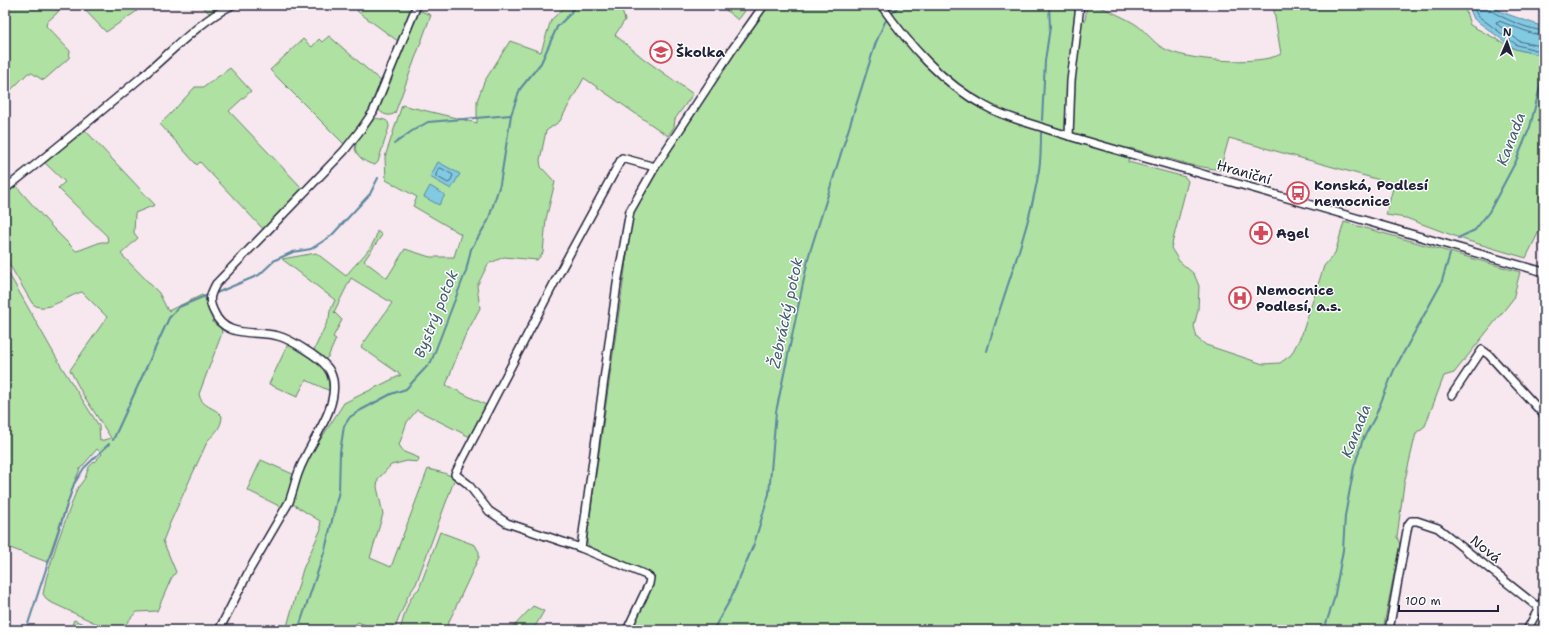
<svg xmlns="http://www.w3.org/2000/svg" width="1549" height="635" font-family="'Shantell Sans',sans-serif">
  <style>
    .green { fill: #afe1a2; stroke: #68826e }
    .water { fill: #81cae2; stroke: #5b879f }
    .lines { fill: none; stroke-linecap: round; stroke-linejoin: round }
    .shore { stroke: #48657e; stroke-width: 1 }
    .stream { stroke: #5b879f; stroke-width: 2 }
    .minor-casing { stroke: #22223b; stroke-width: 10 }
    .minor { stroke: #fff; stroke-width: 7 }
    .labels { text-anchor: middle; stroke-width: 3; stroke-linejoin: round; paint-order: stroke }
    .poi-label { font-size: 14px; font-weight: bold; fill: #22223b; stroke: #fff; text-anchor: start }
    .street-label { font-size: 14px; fill: #22223b; stroke: #fff }
    .water-label { font-size: 15px; font-style: italic; fill: #435d75; stroke: #fff }
  </style>
  <rect width="100%" height="100%" fill="#f7e7ee"/>
  <filter id="ink" filterUnits="userSpaceOnUse"><feTurbulence type="fractalNoise" baseFrequency=".025" numOctaves="2"/><feDisplacementMap in="SourceGraphic" scale="8" xChannelSelector="R" yChannelSelector="G"/><feConvolveMatrix kernelMatrix="1 2 1 2 8 2 1 2 1" color-interpolation-filters="sRGB"/></filter>
  <g filter="url(#ink)">
    <!-- green -->
    <g class="green">
      <polygon points="5,5 62,5 57,13 47,22 46,26 70,51 69,58 44,80 41,79 32,73 28,73 5,96"/>
      <polygon points="80,5 140,5 135,9 137,11 106,32"/>
      <polygon points="201,5 228,5 213,14 209,13"/>
      <polygon points="362,5 375,6 413,5 399,42 357,11"/>
      <path d="M567 5H620L625 20 615 35 644 59 693 94 675 119 674 127 668 136 584 78 560 121 546 131 540 160 541 167 555 182 546 219 543 253 537 260 504 257 488 264 477 286 480 308 464 338 446 385 486 405 470 437 417 410 407 422 399 445 404 452 419 458 418 462 407 461 391 465 378 479 377 487 383 514 370 558 391 567 428 469 444 473 455 478 416 584 408 596 394 630H366L365 625 358 622 348 630H286L303 569 321 529 320 521 291 503 306 462 344 403 401 375 361 347 392 303 351 278 334 312 342 320 333 337 336 339 328 357 325 359 313 352 329 318 330 311 335 300 282 259 316 253 346 276C355 263 376 247 377 231L382 235 364 261 387 278 405 249 430 257H454L461 234 413 206 417 197 386 180 385 157 402 105 477 123V101L484 82 510 41 541 52 551 20Z"/>
      <polygon points="720,5 737,5 745,11 738,20"/>
      <path d="M768 5H1077L1075 12 1085 21 1087 6C1090 6 1094 5 1097 6 1104 8 1132 21 1138 26 1147 33 1154 43 1163 48 1184 61 1259 66 1281 54L1273 5H1464L1470 25 1515 49 1544 56V221L1526 258 1465 240 1406 218 1386 215 1394 184 1229 138 1220 170 1191 165 1130 148 1128 162 1185 177 1188 181 1171 248 1179 261 1194 274 1199 286 1198 310 1194 326 1197 338 1206 345 1263 364 1280 363 1291 355 1302 334 1324 266 1335 253 1344 222 1520 272 1513 299 1454 373 1444 376 1425 426 1416 433 1404 484 1397 537 1400 544 1383 630H629L655 576 590 547 587 543V538L633 213 675 142Z"/>
      <path d="M418 10 431 15 395 113C390 117 383 115 379 110L380 104Z"/>
      <polygon points="329,36 382,82 365,120 345,145 270,70 303,39 312,47 319,39 322,42"/>
      <path d="M230 68 251 91 229 111 303 189 264 230 200 162 197 165 160 124C172 113 183 100 195 87H204Z"/>
      <path d="M375 118C382 120 389 118 389 127L378 162 375 165C366 163 358 158 355 149L357 140Z"/>
      <path d="M85 130 155 205 135 213 134 233 138 238 121 254 159 293 168 311 202 295 206 300 214 319 212 322 221 328 222 333 199 394C201 407 215 407 222 416 222 426 215 434 208 440L170 523 163 541 176 572 171 579 157 611 137 612C127 619 124 635 108 629L48 601 43 594 46 579 57 543 77 489 85 478 89 467 102 454 97 449 80 469 74 483 47 562 5 546V267L61 366 99 426 100 441 111 438 82 393 70 370 107 317 82 292C68 295 44 316 32 303L5 257V194L16 186 52 227 76 251 80 250 101 242H108L107 236 58 188 65 182 45 163Z"/>
      <path d="M288 344C311 354 328 364 330 391L306 380 297 397 269 384Z"/>
      <polygon points="261,460 295,475 291,491 283,508 247,490"/>
      <path d="M440 532 475 545 479 552V557L445 630H400C404 617 408 596 419 589Z"/>
      <polygon points="533,606 544,611 533,630 508,630 513,627"/>
      <polygon points="1544,613 1544,630 1535,630"/>
      <polygon points="74,620 97,630 70,630"/>
    </g>
    <!-- water -->
    <g class="water">
      <polygon points="1468,5 1489,5 1504,13 1544,27 1544,56 1515,49 1474,19"/>
      <polygon points="438,162 460,174 451,189 430,177"/>
      <polygon points="430,186 445,195 439,205 424,197"/>
    </g>
    <g class="lines">
      <!-- shore -->
      <g class="shore">
        <polyline points="1472,5 1478,16 1517,45 1544,52"/>
        <path d="M1488 5 1490 10C1504 19 1527 29 1544 31"/>
        <polyline points="1544,36 1531,33 1499,21 1496,22 1497,24 1519,41 1544,47"/>
        <polygon points="439,168 441,168 453,175 450,182 448,183 436,176"/>
      </g>
      <!-- stream -->
      <g class="stream">
        <polyline points="1042,120 1045,61 1050,27 1049,5"/>
        <polyline points="394,144 412,131 428,122 511,115"/>
        <polyline points="1458,238 1475,230 1489,212 1516,161 1530,127 1540,87 1544,53"/>
        <polyline points="214,294 259,275 275,260 293,252 311,249 331,236 370,194 378,178"/>
        <path d="M987 351C1004 291 1029 232 1039 170 1041 158 1041 145 1041 133"/>
        <polyline points="113,440 169,318 179,307 205,296"/>
        <polyline points="26,630 74,484 84,468 109,444"/>
        <polyline points="298,630 325,550 339,491 340,452 344,426 350,417 361,410 391,394 406,389 431,362 466,271 471,249 488,221 500,184 511,115 520,89 541,63 557,27 570,14 575,5"/>
        <polyline points="713,630 730,600 754,544 769,494 776,412 809,255 876,42 885,22 899,5"/>
        <polyline points="1324,630 1334,599 1343,550 1345,516 1354,467 1363,439 1375,417 1394,370 1441,284 1450,254"/>
      </g>
      <!-- minor casing -->
      <g class="minor-casing">
        <g id="minor">
          <path d="M881 5C909 45 942 83 985 106 1004 117 1026 122 1047 129 1099 146 1153 160 1206 175 1319 206 1431 241 1544 272"/>
          <polyline points="1069,136 1071,81 1080,5"/>
          <path d="M5 189C52 152 98 114 144 75 171 52 200 21 232 5"/>
          <polyline points="1452,395 1482,350 1489,355 1544,415"/>
          <polyline points="581,548 507,523 489,511 468,484 455,474 563,266 622,158 655,167"/>
          <path d="M219 630 250 569 289 502C293 492 295 481 299 471 309 443 338 411 333 380 332 376 330 370 327 367 319 357 290 339 278 336 255 330 225 339 214 312 208 300 210 295 216 284L344 151 362 128 373 112 417 5"/>
          <polyline points="627,630 649,584 650,578 646,575 581,548 617,284 630,211 655,167 732,50 764,5"/>
          <polyline points="1389,630 1408,525 1411,521 1417,521 1438,528 1539,608"/>
          <polyline points="1527,630 1544,599"/>
        </g>
      </g>
      <!-- minor -->
      <use href="#minor" class="minor"/>
    </g>
  </g>
  <!-- icons -->
  <defs>
    <g id="school-ring" transform="scale(1.15)"><circle r="9.5" fill="#fff" stroke="#d1495b" stroke-width="1.5"/><path d="M0-5L7-2L0 1L-7-2ZM-4 1L0 2.5L4 1V4Q0 6-4 4Z" fill="#d1495b"/></g>
    <g id="bus-ring" transform="scale(1.15)"><circle r="9.5" fill="#fff" stroke="#d1495b" stroke-width="1.5"/><path d="M-5-6H5V4H4V6H2V4H-2V6H-4V4H-5ZM-3.5-4V0h7V-4ZM-3.5 1.2v1.5H-2V1.2ZM2 1.2v1.5H3.5V1.2Z" fill="#d1495b"/></g>
    <g id="pharmacy-ring" transform="scale(1.15)"><circle r="9.5" fill="#fff" stroke="#d1495b" stroke-width="1.5"/><path d="M-2-6h4v4h4v4h-4v4h-4v-4h-4v-4h4Z" fill="#d1495b"/></g>
    <g id="hospital-ring" transform="scale(1.15)"><circle r="9.5" fill="#fff" stroke="#d1495b" stroke-width="1.5"/><path d="M-5-5h3v3.5h4V-5h3V5h-3V1.5h-4V5h-3Z" fill="#d1495b"/></g>
  </defs>
  <g fill-rule="evenodd">
    <use href="#school-ring" x="661" y="52"/>
    <use href="#bus-ring" x="1298" y="193"/>
    <use href="#pharmacy-ring" x="1261" y="233"/>
    <use href="#hospital-ring" x="1240" y="298"/>
  </g>
  <g class="labels">
    <!-- poi labels -->
    <g class="poi-label">
      <text x="676" y="57">Školka</text>
      <text x="1314" y="190">Konská, Podlesí<tspan x="1314" dy="16">nemocnice</tspan></text>
      <text x="1276" y="238">Agel</text>
      <text x="1256" y="295">Nemocnice<tspan x="1256" dy="16">Podlesí, a.s.</tspan></text>
    </g>
    <!-- street labels -->
    <g class="street-label">
      <text transform="translate(1244 172) rotate(16)" y="5">Hraniční</text>
      <text transform="translate(1486 549) rotate(39)" y="5">Nová</text>
    </g>
    <!-- water labels -->
    <g class="water-label">
      <text transform="translate(1511 139) rotate(-69)" y="5">Kanada</text>
      <text transform="translate(786 313) rotate(-78)" y="5">Žebrácký potok</text>
      <text transform="translate(436 314) rotate(-68)" y="5">Bystrý potok</text>
      <text transform="translate(1356 431) rotate(-68)" y="5">Kanada</text>
    </g>
  </g>
  <!-- margin -->
  <rect width="1549" height="635" fill="none" stroke="#fff" stroke-width="20"/>
  <rect x="10" y="10" width="1529" height="615" fill="none" stroke="#22223b" stroke-width="1.5" filter="url(#ink)"/>
  <!-- north arrow -->
  <g transform="translate(1507 42) rotate(2)" stroke="#ffffff" stroke-width="3" paint-order="stroke">
  <path d="M0-3L7 15L0 10L-7 15Z" fill="#22223b"/>
  <text y="-6" font-size="11" font-weight="bold" text-anchor="middle" fill="#22223b">N</text>
  </g>
  <!-- scale -->
  <path d="M1399 605v6h99v-6" fill="none" stroke="#22223b" stroke-width="2"/>
  <text x="1405" y="605" font-size="12" fill="#22223b" stroke="#ffffff" stroke-width="3" paint-order="stroke">100 m</text>
</svg>
